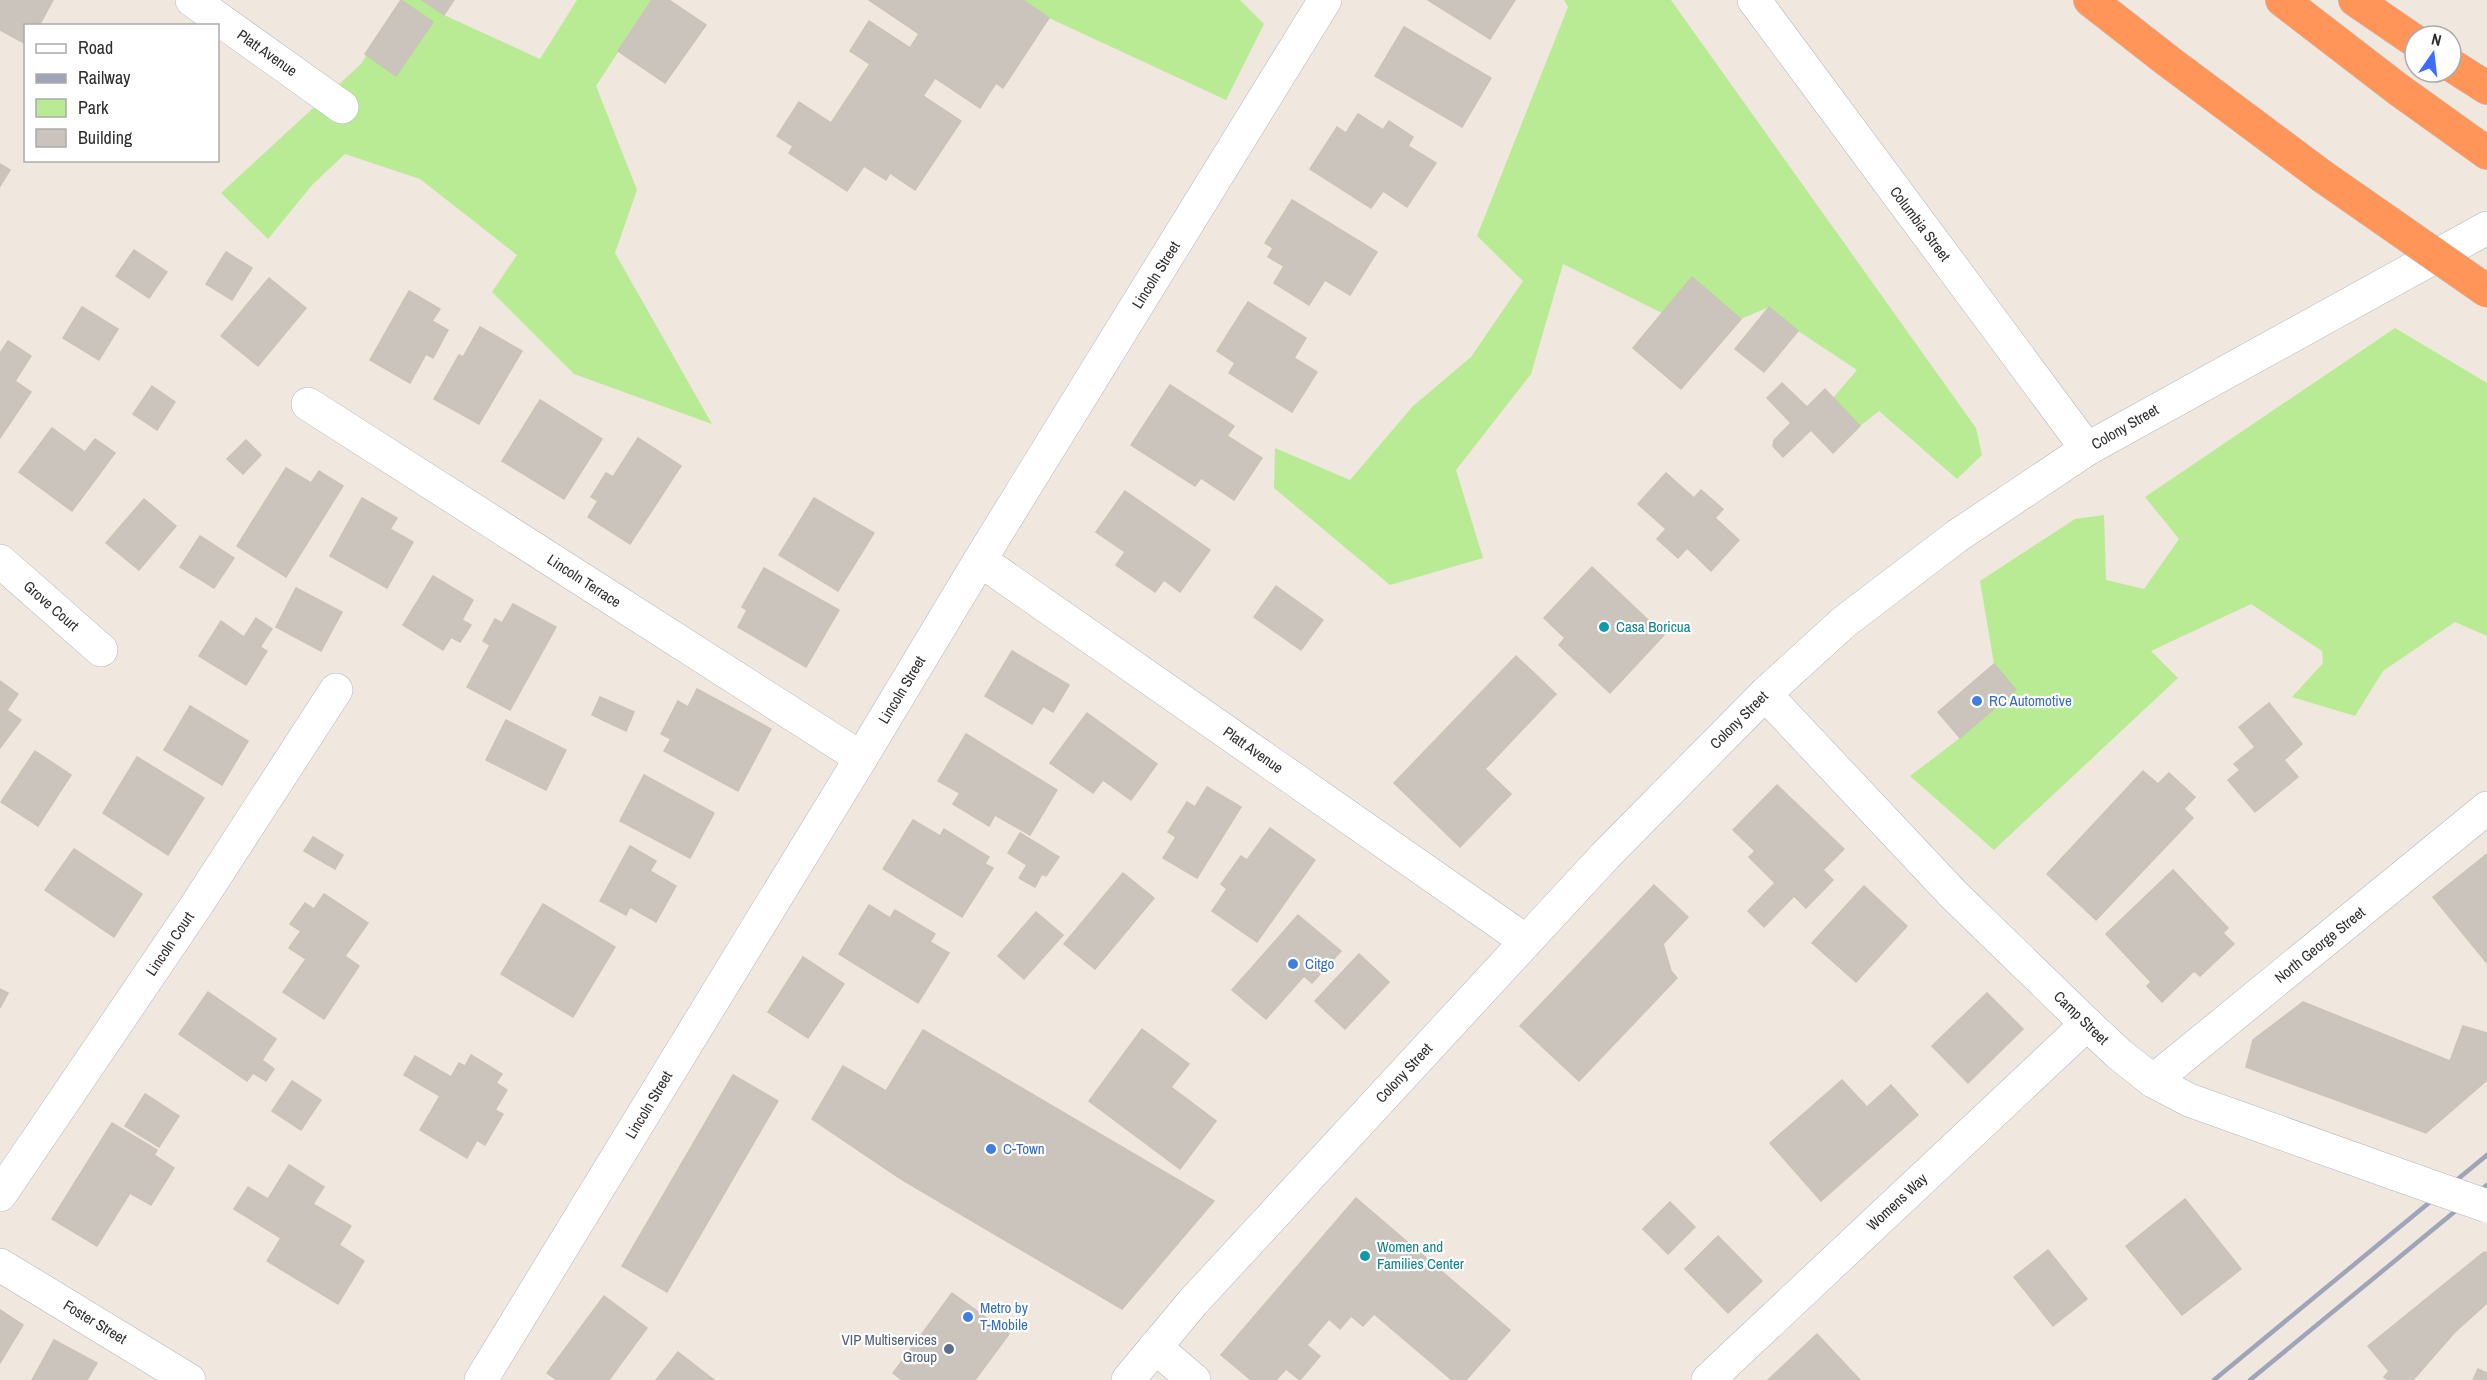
<svg xmlns="http://www.w3.org/2000/svg" width="2487" height="1380" font-family="'Archivo Narrow',sans-serif">
  <style>
    .green { fill: #b9eb95 }
    .building { fill: #cbc4bd; stroke: #ccc3b7; stroke-width: 1.5 }
    .lines { fill: none; stroke-linecap: round; stroke-linejoin: round }
    .street-casing { stroke: #b2b6c2; stroke-width: 34 }
    .secondary-casing { stroke: #b2b6c2; stroke-width: 34 }
    .highway-casing { stroke: #c8c8c8; stroke-width: 34 }
    .street { stroke: #fff; stroke-width: 33 }
    .secondary { stroke: #fff; stroke-width: 33 }
    .highway { stroke: #ff9559; stroke-width: 33 }
    .rail { stroke: #9fa5b9; stroke-width: 4.5 }
    .secondary-bridge-casing { stroke: #b2b6c2; stroke-width: 34; stroke-linecap: butt }
    .highway-bridge-casing { stroke: #c8c8c8; stroke-width: 34; stroke-linecap: butt }
    .secondary-bridge { stroke: #fff; stroke-width: 33 }
    .highway-bridge { stroke: #ff9559; stroke-width: 33 }
    .culture-dot { fill: #0f9aa8; stroke: #fff; stroke-width: 2 }
    .shop-dot { fill: #3f7fe0; stroke: #fff; stroke-width: 2 }
    .service-dot { fill: #5c6f8a; stroke: #fff; stroke-width: 2 }
    .labels { text-anchor: middle; stroke-width: 4.5; stroke-linejoin: round; paint-order: stroke }
    .street-label { font-size: 15px; fill: #2d2d2d; stroke: #fff }
    .culture-label { font-size: 15px; fill: #0d838f; stroke: #fff; text-anchor: start }
    .shop-label { font-size: 15px; fill: #366cbe; stroke: #fff; text-anchor: start }
    .service-label { font-size: 15px; fill: #4e5e75; stroke: #fff; text-anchor: end }
  </style>
  <rect width="100%" height="100%" fill="#f0e7de"/>
  <!-- green -->
  <g class="green">
    <polygon points="401,0 422,0 444,15 540,59 577,0 652,0 596,86 637,190 615,253 712,424 574,374 492,292 517,255 420,179 345,154 313,184 268,239 221,193 361,64"/>
    <polygon points="1023,0 1240,0 1264,24 1226,100 1049,18"/>
    <polygon points="1564,0 1671,0 1976,428 1982,455 1957,479 1879,411 1860,426 1833,398 1857,370 1798,331 1769,307 1741,319 1692,277 1662,313 1563,264 1531,374 1456,470 1483,558 1390,585 1274,488 1275,448 1350,480 1413,406 1471,357 1523,281 1477,236 1568,7"/>
    <polygon points="2395,328 2487,383 2487,636 2455,622 2383,671 2355,716 2292,697 2323,663 2322,651 2251,604 2151,651 2178,678 1994,850 1910,776 1960,738 2016,690 1994,664 1980,581 2075,519 2104,515 2106,580 2144,589 2179,539 2145,497"/>
  </g>
  <!-- building -->
  <g class="building">
    <polygon points="0,0 53,0 39,26 26,26 26,44 0,30"/>
    <polygon points="401,0 433,22 396,76 365,54"/>
    <polygon points="422,0 454,0 444,15"/>
    <polygon points="652,0 669,0 706,25 665,83 618,51"/>
    <polygon points="869,0 1023,0 1049,18 1003,88 996,83 980,108 935,78 923,96 961,121 915,190 890,173 886,180 864,166 847,191 789,153 793,146 777,136 799,102 831,123 870,64 850,51 869,21 910,48 919,34"/>
    <polygon points="1428,0 1515,0 1490,39"/>
    <polygon points="1404,27 1491,78 1462,127 1375,76"/>
    <polygon points="1358,114 1383,130 1389,121 1413,137 1408,146 1436,163 1407,207 1383,191 1371,208 1310,169 1337,127 1346,133"/>
    <polygon points="0,164 10,170 0,186"/>
    <polygon points="1292,200 1377,252 1350,295 1325,280 1309,305 1274,283 1284,266 1268,257 1273,248 1265,243"/>
    <polygon points="134,250 167,272 149,298 116,276"/>
    <polygon points="226,252 252,268 232,300 206,284"/>
    <polygon points="1692,277 1741,319 1681,389 1633,348"/>
    <polygon points="269,278 306,308 258,366 221,336"/>
    <polygon points="409,291 440,309 432,321 448,330 433,358 426,354 410,383 370,360"/>
    <polygon points="1248,302 1306,338 1294,358 1317,372 1292,412 1229,373 1235,363 1217,351"/>
    <polygon points="82,307 118,329 99,360 63,338"/>
    <polygon points="1769,307 1798,331 1764,372 1735,349"/>
    <polygon points="480,327 522,351 479,424 434,399 459,355 463,357"/>
    <polygon points="8,341 31,356 15,381 31,392 0,438 0,353"/>
    <polygon points="1782,383 1807,407 1825,389 1860,426 1833,453 1811,430 1783,457 1773,446 1774,440 1791,423 1767,398"/>
    <polygon points="1170,385 1234,426 1227,436 1262,458 1234,500 1201,478 1195,486 1131,445"/>
    <polygon points="152,386 175,402 157,430 133,414"/>
    <polygon points="540,400 602,439 564,499 502,461"/>
    <polygon points="52,428 85,452 95,439 115,453 72,511 19,472"/>
    <polygon points="638,438 681,466 630,544 588,517 598,501 591,497 606,473 613,477"/>
    <polygon points="246,440 261,455 243,474 227,459"/>
    <polygon points="286,468 311,483 319,471 343,486 286,577 237,546"/>
    <polygon points="1666,473 1694,498 1701,490 1723,509 1715,518 1739,540 1711,571 1687,548 1678,558 1657,539 1666,529 1638,504"/>
    <polygon points="1125,491 1210,550 1180,592 1164,580 1155,592 1116,565 1125,552 1096,532"/>
    <polygon points="362,498 397,518 390,529 413,542 387,588 330,556"/>
    <polygon points="814,498 874,533 838,591 779,555"/>
    <polygon points="144,499 176,526 139,570 106,543"/>
    <polygon points="200,536 234,558 214,588 180,567"/>
    <polygon points="1592,567 1664,635 1610,693 1559,645 1565,638 1544,618"/>
    <polygon points="764,568 839,610 806,667 738,627 747,610 742,607"/>
    <polygon points="433,576 473,600 462,620 471,625 460,642 451,637 443,650 403,625"/>
    <polygon points="1276,586 1323,620 1301,650 1254,617"/>
    <polygon points="296,588 342,612 321,651 276,627"/>
    <polygon points="513,604 556,627 510,710 467,687 490,645 483,641 495,619 502,623"/>
    <polygon points="256,618 272,629 260,647 267,651 246,685 199,656 221,621 244,637"/>
    <polygon points="1012,651 1069,685 1053,712 1043,706 1032,724 985,696"/>
    <polygon points="1516,656 1556,694 1485,769 1511,794 1460,847 1394,783"/>
    <polygon points="1994,664 2016,690 1960,738 1938,712"/>
    <polygon points="0,681 18,694 7,710 21,720 0,748"/>
    <polygon points="697,689 771,729 738,791 664,751 671,739 661,734 678,701 688,707"/>
    <polygon points="600,697 634,712 626,731 592,715"/>
    <polygon points="2269,703 2302,744 2284,760 2298,777 2255,812 2228,780 2240,770 2234,764 2255,747 2239,727"/>
    <polygon points="190,706 248,741 222,785 164,750"/>
    <polygon points="1087,713 1157,764 1131,800 1103,780 1093,793 1050,763"/>
    <polygon points="506,720 566,750 546,790 486,760"/>
    <polygon points="966,734 1057,790 1030,835 995,815 989,826 953,804 960,793 938,781"/>
    <polygon points="35,751 71,775 38,826 1,802"/>
    <polygon points="137,757 204,798 168,855 103,813"/>
    <polygon points="2143,771 2158,784 2169,773 2195,797 2184,809 2193,818 2096,920 2047,874"/>
    <polygon points="644,775 714,813 690,858 620,821"/>
    <polygon points="1777,785 1844,849 1823,870 1833,880 1806,908 1794,896 1764,927 1748,911 1775,883 1749,857 1755,851 1733,830"/>
    <polygon points="1207,787 1241,807 1197,878 1163,858 1176,837 1168,832 1187,802 1195,807"/>
    <polygon points="913,820 940,836 944,829 989,857 985,864 993,868 962,917 883,869"/>
    <polygon points="1270,828 1315,860 1257,942 1212,911 1227,889 1221,884 1241,856 1247,860"/>
    <polygon points="1020,833 1059,857 1046,876 1042,874 1035,887 1019,878 1027,865 1008,853"/>
    <polygon points="313,837 343,855 335,869 304,851"/>
    <polygon points="630,846 656,861 650,871 676,886 656,922 630,907 626,915 600,901"/>
    <polygon points="74,849 142,894 114,937 45,890"/>
    <polygon points="2487,854 2487,963 2433,897"/>
    <polygon points="2173,870 2228,928 2223,933 2234,944 2200,976 2194,971 2162,1002 2147,986 2151,982 2106,934"/>
    <polygon points="1123,873 1154,898 1095,969 1064,944"/>
    <polygon points="1654,885 1688,917 1663,944 1671,971 1677,978 1579,1081 1520,1026"/>
    <polygon points="1864,886 1907,926 1856,982 1812,943"/>
    <polygon points="324,894 368,923 345,956 359,966 324,1019 283,992 306,959 289,948 301,931 290,924 305,903 314,909"/>
    <polygon points="543,904 615,947 573,1017 501,974"/>
    <polygon points="869,905 890,918 895,910 935,934 930,942 949,953 918,1003 839,954"/>
    <polygon points="1036,912 1063,935 1024,979 998,956"/>
    <polygon points="1298,915 1341,951 1312,983 1304,976 1266,1019 1232,990"/>
    <polygon points="1359,954 1389,982 1345,1029 1315,1001"/>
    <polygon points="803,957 844,984 808,1038 768,1012"/>
    <polygon points="0,989 8,993 0,1008"/>
    <polygon points="208,992 276,1039 262,1060 274,1069 266,1081 253,1073 247,1081 179,1034"/>
    <polygon points="1987,993 2023,1029 1968,1083 1932,1046"/>
    <polygon points="2303,1002 2450,1061 2463,1026 2487,1033 2487,1080 2426,1133 2246,1067 2253,1040"/>
    <polygon points="1142,1029 1189,1064 1171,1087 1216,1121 1180,1169 1089,1101"/>
    <polygon points="923,1030 1214,1201 1122,1309 901,1179 812,1119 843,1066 886,1091"/>
    <polygon points="471,1055 502,1074 496,1083 507,1090 495,1110 503,1114 485,1145 477,1140 467,1158 420,1130 440,1096 404,1075 415,1056 451,1077 459,1063 465,1066"/>
    <polygon points="733,1075 778,1101 667,1292 622,1266"/>
    <polygon points="1842,1080 1867,1107 1891,1085 1918,1115 1821,1201 1770,1143"/>
    <polygon points="292,1081 321,1100 301,1130 272,1111"/>
    <polygon points="145,1094 179,1116 159,1147 125,1126"/>
    <polygon points="112,1123 157,1150 154,1155 174,1168 151,1205 130,1193 97,1246 52,1219"/>
    <polygon points="289,1165 324,1187 313,1204 351,1226 339,1245 364,1261 338,1304 267,1261 281,1238 234,1209 248,1187 268,1199"/>
    <polygon points="1356,1198 1510,1330 1466,1380 1452,1380 1374,1314 1363,1326 1351,1316 1340,1329 1329,1319 1307,1345 1320,1356 1300,1380 1286,1369 1276,1380 1251,1380 1221,1355"/>
    <polygon points="2185,1199 2241,1269 2182,1315 2126,1246"/>
    <polygon points="1670,1202 1695,1227 1668,1254 1643,1229"/>
    <polygon points="1718,1236 1762,1281 1728,1313 1685,1269"/>
    <polygon points="2048,1250 2087,1299 2053,1326 2014,1277"/>
    <polygon points="2484,1252 2487,1253 2487,1303 2454,1333 2413,1380 2388,1380 2384,1377 2389,1371 2368,1346"/>
    <polygon points="952,1293 1009,1334 975,1380 902,1380 893,1373"/>
    <polygon points="604,1296 647,1328 609,1380 557,1380 547,1373"/>
    <polygon points="0,1310 23,1325 0,1363"/>
    <polygon points="1817,1334 1860,1380 1768,1380"/>
    <polygon points="54,1340 97,1363 87,1380 32,1380"/>
    <polygon points="678,1352 714,1380 656,1380"/>
    <polygon points="2478,1369 2487,1373 2487,1380 2473,1380"/>
  </g>
  <g class="lines">
    <!-- street casing -->
    <g class="street-casing">
      <g id="street">
        <polyline points="192,0 342,107"/>
        <polyline points="308,404 861,758"/>
        <polyline points="980,560 1526,941"/>
        <polyline points="0,561 101,650"/>
        <polyline points="2153,1081 2487,808"/>
        <polyline points="0,1195 196,906 336,690"/>
        <polyline points="0,1265 189,1380"/>
        <polyline points="1155,1347 1194,1380"/>
        <polyline points="481,1380 861,758 980,560 1325,0"/>
        <polyline points="1708,1380 2087,1024"/>
      </g>
    </g>
    <!-- secondary casing -->
    <g class="secondary-casing">
      <g id="secondary">
        <polyline points="1754,0 2087,449"/>
        <polyline points="1765,694 1954,895 2087,1024 2119,1054 2153,1081 2189,1100 2396,1174"/>
        <polyline points="1128,1380 1193,1302 1605,856 1765,694 1844,622 1957,536 2087,449 2487,228"/>
      </g>
    </g>
    <!-- highway casing -->
    <g class="highway-casing">
      <g id="highway">
        <polyline points="2090,0 2168,61 2322,176"/>
        <polyline points="2282,0 2399,90 2487,153"/>
        <polyline points="2355,0 2415,41"/>
        <polyline points="2451,65 2487,88"/>
      </g>
    </g>
    <!-- street -->
    <use href="#street" class="street"/>
    <!-- secondary -->
    <use href="#secondary" class="secondary"/>
    <!-- highway -->
    <use href="#highway" class="highway"/>
    <!-- rail -->
    <g class="rail">
      <polyline points="2214,1380 2487,1155"/>
      <polyline points="2250,1380 2487,1185"/>
    </g>
    <!-- secondary-bridge casing -->
    <g class="secondary-bridge-casing">
      <polyline id="secondary-bridge" points="2396,1174 2487,1206"/>
    </g>
    <!-- highway-bridge casing -->
    <g class="highway-bridge-casing">
      <polyline id="highway-bridge" points="2322,176 2487,291"/>
    </g>
    <!-- secondary-bridge -->
    <use href="#secondary-bridge" class="secondary-bridge"/>
    <!-- highway-bridge -->
    <use href="#highway-bridge" class="highway-bridge"/>
  </g>
  <!-- markers -->
  <g class="culture-dot">
    <circle cx="1604" cy="627" r="6"/>
    <circle cx="1365" cy="1256" r="6"/>
  </g>
  <g class="shop-dot">
    <circle cx="1977" cy="701" r="6"/>
    <circle cx="1293" cy="964" r="6"/>
    <circle cx="991" cy="1149" r="6"/>
    <circle cx="968" cy="1317" r="6"/>
  </g>
  <circle class="service-dot" cx="949" cy="1349" r="6"/>
  <g class="labels">
    <!-- street labels -->
    <g class="street-label">
      <text transform="translate(267 53) rotate(35)" y="5">Platt Avenue</text>
      <text transform="translate(1920 224) rotate(53)" y="5">Columbia Street</text>
      <text transform="translate(1156 275) rotate(-58)" y="5">Lincoln Street</text>
      <text transform="translate(2125 427) rotate(-30)" y="5">Colony Street</text>
      <text transform="translate(584 581) rotate(33)" y="5">Lincoln Terrace</text>
      <text transform="translate(51 606) rotate(41)" y="5">Grove Court</text>
      <text transform="translate(902 690) rotate(-59)" y="5">Lincoln Street</text>
      <text transform="translate(1739 720) rotate(-45)" y="5">Colony Street</text>
      <text transform="translate(1253 750) rotate(35)" y="5">Platt Avenue</text>
      <text transform="translate(170 944) rotate(-56)" y="5">Lincoln Court</text>
      <text transform="translate(2320 945) rotate(-39)" y="5">North George Street</text>
      <text transform="translate(2081 1018) rotate(44)" y="5">Camp Street</text>
      <text transform="translate(1404 1073) rotate(-47)" y="5">Colony Street</text>
      <text transform="translate(649 1105) rotate(-59)" y="5">Lincoln Street</text>
      <text transform="translate(1897 1202) rotate(-43)" y="5">Womens Way</text>
      <text transform="translate(95 1322) rotate(31)" y="5">Foster Street</text>
    </g>
    <!-- culture labels -->
    <g class="culture-label">
      <text x="1616" y="632">Casa Boricua</text>
      <text x="1377" y="1252">Women and<tspan x="1377" dy="17">Families Center</tspan></text>
    </g>
    <!-- shop labels -->
    <g class="shop-label">
      <text x="1989" y="706">RC Automotive</text>
      <text x="1305" y="969">Citgo</text>
      <text x="1003" y="1154">C-Town</text>
      <text x="980" y="1313">Metro by<tspan x="980" dy="17">T-Mobile</tspan></text>
    </g>
    <!-- service labels -->
    <g class="service-label">
      <text x="937" y="1345">VIP Multiservices<tspan x="937" dy="17">Group</tspan></text>
    </g>
  </g>
  <!-- legend -->
  <rect x="24" y="24" width="195" height="138" fill="#ffffff" stroke="#ababab" stroke-width="1.5"/>
  <rect x="36" y="44" width="30" height="9" fill="#ffffff" stroke="#ababab" stroke-width="1.5"/>
  <text x="78" y="54" font-size="18" fill="#2d2d2d">Road</text>
  <rect x="36" y="74" width="30" height="9" fill="#9fa5b9" stroke="#ababab" stroke-width="1.5"/>
  <text x="78" y="84" font-size="18" fill="#2d2d2d">Railway</text>
  <rect x="36" y="99" width="30" height="18" fill="#b9eb95" stroke="#ababab" stroke-width="1.5"/>
  <text x="78" y="114" font-size="18" fill="#2d2d2d">Park</text>
  <rect x="36" y="129" width="30" height="18" fill="#cbc4bd" stroke="#ababab" stroke-width="1.5"/>
  <text x="78" y="144" font-size="18" fill="#2d2d2d">Building</text>
  <!-- north arrow -->
  <g transform="translate(2433 54) rotate(14)"><circle r="28" fill="#ffffff" stroke="#ababab" stroke-width="1.5"/>
  <path d="M0-4.5L10 22L0 15L-10 22Z" fill="#3b6eff"/>
  <text y="-9" font-size="16" font-weight="bold" text-anchor="middle" fill="#2d2d2d">N</text>
  </g>
</svg>
